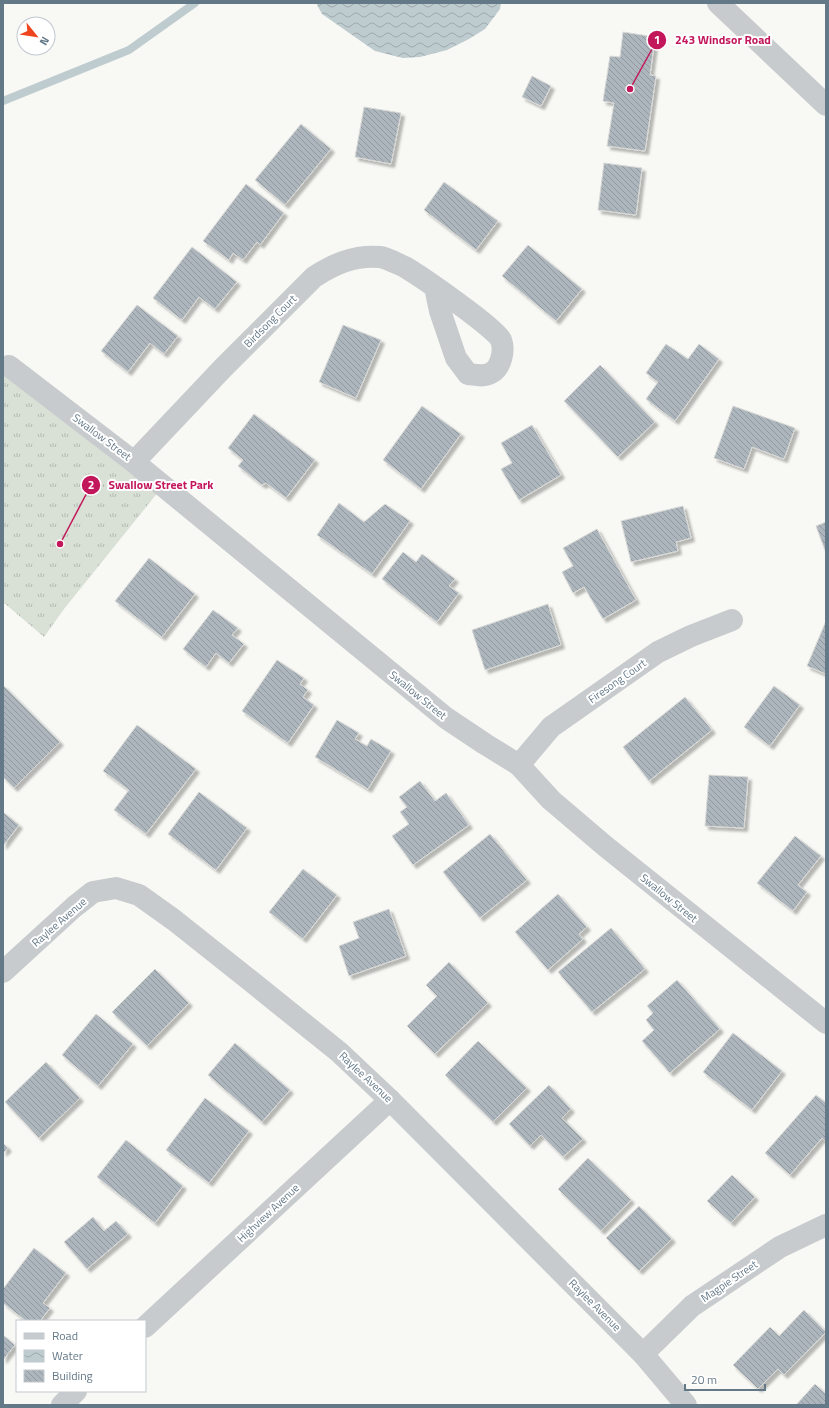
<svg xmlns="http://www.w3.org/2000/svg" width="829" height="1408" font-family="'Titillium Web',sans-serif">
  <style>
    .grass { fill: url(#grass-tufts) }
    .water { fill: url(#water-waves) }
    .lines { fill: none; stroke-linecap: round; stroke-linejoin: round }
    .stream { stroke: #becbcf; stroke-width: 8 }
    .building { fill: url(#building-back-hatch); stroke: #d9d9d7; filter: url(#shadow) }
    .street { stroke: #c7cbce; stroke-width: 22 }
    .labels { text-anchor: middle; stroke-width: 4; stroke-linejoin: round; paint-order: stroke }
    .street-label { font-size: 11px; fill: #647988; stroke: #fff }
    .leader { fill: none; stroke: #c2185b; stroke-width: 1.5 }
    .callout-dot { fill: #c2185b; stroke: #fff; stroke-width: 1.5 }
    .mark-label { font-size: 12px; text-anchor: middle; font-weight: bold; fill: #fff }
    .callout-label { font-size: 12px; text-anchor: middle; font-weight: bold; fill: #c2185b; stroke: #fff; stroke-width: 4; stroke-linejoin: round; paint-order: stroke }
  </style>
  <defs>
    <pattern id="grass-tufts" width="24" height="20" patternUnits="userSpaceOnUse"><rect width="24" height="20" fill="#d9e0d5"/><path d="M3 7l-1-3M5 7V3M7 7l1-3M15 17l-1-3M17 17v-4M19 17l1-3" fill="none" stroke="#b4bab3"/></pattern>
    <pattern id="water-waves" width="16" height="10" patternUnits="userSpaceOnUse"><rect width="16" height="10" fill="#becbcf"/><path d="M0 5q4-4 8 0t8 0" fill="none" stroke="#9eaaae"/></pattern>
    <pattern id="building-back-hatch" width="6" height="6" patternUnits="userSpaceOnUse"><rect width="6" height="6" fill="#adb6bc"/><path d="M-1 5l2 2M0 0l6 6M5-1l2 2" fill="none" stroke="#90999f"/></pattern>
    <filter id="shadow"><feDropShadow dx="3.5" dy="3.5" stdDeviation="1" flood-color="#0004"/></filter>
  </defs>
  <rect width="100%" height="100%" fill="#f8f8f4"/>
  <!-- grass -->
  <polygon class="grass" points="3,367 163,486 64,609 44,637 3,602"/>
  <!-- water -->
  <polygon class="water" points="316,3 501,3 500,9 485,29 469,39 447,50 420,57 403,58 375,51 322,14"/>
  <g class="lines">
    <!-- stream -->
    <polyline class="stream" points="3,101 129,50 195,3"/>
  </g>
  <!-- building -->
  <g class="building">
    <polygon points="623,32 655,37 650,75 656,76 645,151 607,146 614,103 603,101 610,56 620,57"/>
    <polygon points="532,76 551,86 541,106 522,97"/>
    <polygon points="364,107 401,113 391,164 355,157"/>
    <polygon points="301,124 331,149 285,205 255,180"/>
    <polygon points="604,163 642,168 636,215 598,210"/>
    <polygon points="444,182 498,221 476,250 424,210"/>
    <polygon points="246,184 284,213 260,245 257,242 243,260 233,253 229,260 203,241"/>
    <polygon points="528,245 582,289 556,321 502,276"/>
    <polygon points="192,247 237,282 215,309 199,297 182,320 153,298"/>
    <polygon points="137,305 178,336 164,354 150,343 128,372 101,351"/>
    <polygon points="343,325 381,340 356,398 319,382"/>
    <polygon points="666,344 688,359 699,344 719,359 675,421 646,399 658,382 646,373"/>
    <polygon points="600,365 655,422 618,457 564,401"/>
    <polygon points="422,406 461,434 421,489 383,460"/>
    <polygon points="733,406 795,428 784,459 752,447 744,469 714,458"/>
    <polygon points="254,414 315,460 286,498 266,483 262,485 238,466 243,460 228,448"/>
    <polygon points="532,425 561,475 519,500 501,469 512,463 501,443"/>
    <polygon points="339,503 364,522 385,504 410,521 372,574 317,535"/>
    <polygon points="683,506 691,538 676,542 678,551 631,562 621,521"/>
    <polygon points="826,522 826,553 816,526"/>
    <polygon points="597,529 636,600 603,619 584,587 573,593 562,572 573,566 563,548"/>
    <polygon points="403,552 416,562 422,554 455,579 449,586 459,593 437,622 382,579"/>
    <polygon points="149,558 195,594 162,637 115,601"/>
    <polygon points="548,604 561,645 485,670 472,630"/>
    <polygon points="213,610 238,628 232,635 244,644 229,663 216,653 206,667 183,649"/>
    <polygon points="826,621 826,674 807,666"/>
    <polygon points="277,660 304,678 300,684 308,690 303,697 314,705 288,743 242,711"/>
    <polygon points="3,685 60,742 14,788 3,777"/>
    <polygon points="774,686 800,705 770,746 744,727"/>
    <polygon points="685,697 712,730 649,781 623,747"/>
    <polygon points="337,720 359,733 355,739 367,746 371,739 391,751 368,789 315,757"/>
    <polygon points="137,725 196,769 146,834 114,810 129,790 103,771"/>
    <polygon points="709,775 748,777 744,828 705,826"/>
    <polygon points="420,781 435,801 446,793 469,825 413,865 392,836 409,824 400,812 407,807 399,797"/>
    <polygon points="199,792 247,828 216,870 168,834"/>
    <polygon points="3,812 19,825 3,846"/>
    <polygon points="490,834 527,880 480,918 443,872"/>
    <polygon points="795,836 821,856 798,885 807,892 793,911 757,883"/>
    <polygon points="303,869 337,895 303,939 269,912"/>
    <polygon points="558,894 587,927 579,934 583,939 548,970 515,932"/>
    <polygon points="389,909 406,956 349,976 339,946 359,938 353,922"/>
    <polygon points="611,928 645,969 592,1012 558,972"/>
    <polygon points="449,962 488,1003 435,1054 407,1026 437,996 426,985"/>
    <polygon points="155,969 189,1003 147,1046 112,1012"/>
    <polygon points="677,980 720,1029 670,1073 642,1041 654,1030 646,1020 653,1013 647,1006"/>
    <polygon points="96,1014 133,1044 98,1086 62,1055"/>
    <polygon points="733,1033 782,1071 752,1110 703,1072"/>
    <polygon points="478,1041 527,1088 493,1122 445,1075"/>
    <polygon points="235,1043 290,1090 262,1122 208,1075"/>
    <polygon points="46,1062 80,1098 39,1138 5,1102"/>
    <polygon points="549,1085 571,1109 562,1118 583,1139 563,1157 541,1135 530,1146 509,1124"/>
    <polygon points="816,1095 826,1103 826,1142 822,1138 790,1175 765,1153"/>
    <polygon points="205,1098 249,1131 209,1183 166,1150"/>
    <polygon points="126,1140 183,1186 155,1223 97,1177"/>
    <polygon points="3,1143 8,1148 3,1153"/>
    <polygon points="588,1158 631,1200 601,1231 558,1189"/>
    <polygon points="732,1175 755,1197 731,1223 707,1201"/>
    <polygon points="639,1206 672,1239 639,1271 606,1238"/>
    <polygon points="93,1217 104,1231 116,1221 128,1234 87,1269 64,1242"/>
    <polygon points="34,1248 66,1273 43,1303 50,1308 40,1321 26,1321 3,1303 3,1289"/>
    <polygon points="804,1310 826,1332 784,1375 778,1369 758,1389 733,1365 770,1327 779,1336"/>
    <polygon points="3,1335 15,1345 3,1360"/>
    <polygon points="815,1384 826,1394 826,1405 796,1405"/>
  </g>
  <g class="lines">
    <!-- street -->
    <g class="street">
      <polyline points="718,3 826,105"/>
      <polyline points="9,366 134,462 446,718 485,744 519,765 551,800 605,846 826,1023"/>
      <path d="M134 462 223 368 314 277C334 264 354 255 380 257 387 258 398 264 405 267 420 276 496 328 501 340 505 350 501 368 491 373 484 377 476 375 468 374L456 358 440 311 435 287"/>
      <polyline points="519,765 551,727 658,652 691,636 732,620"/>
      <polyline points="3,972 74,907 93,892 116,888 139,895 174,920 247,978 339,1052 390,1100 643,1354 686,1405"/>
      <polyline points="145,1327 390,1100"/>
      <polyline points="643,1354 692,1306 780,1247 826,1225"/>
      <polyline points="62,1405 76,1391"/>
    </g>
  </g>
  <g class="labels">
    <!-- street labels -->
    <g class="street-label">
      <text transform="translate(270 321) rotate(-45)" y="4">Birdsong Court</text>
      <text transform="translate(102 437) rotate(37)" y="4">Swallow Street</text>
      <text transform="translate(617 681) rotate(-35)" y="4">Firesong Court</text>
      <text transform="translate(418 695) rotate(39)" y="4">Swallow Street</text>
      <text transform="translate(669 898) rotate(39)" y="4">Swallow Street</text>
      <text transform="translate(59 922) rotate(-41)" y="4">Raylee Avenue</text>
      <text transform="translate(366 1077) rotate(43)" y="4">Raylee Avenue</text>
      <text transform="translate(268 1213) rotate(-43)" y="4">Highview Avenue</text>
      <text transform="translate(729 1281) rotate(-34)" y="4">Magpie Street</text>
      <text transform="translate(595 1305) rotate(45)" y="4">Raylee Avenue</text>
    </g>
  </g>
  <!-- callouts -->
  <path class="leader" d="M630 89L657 40M60 544L91 485"/>
  <g class="callout-dot">
    <circle cx="630" cy="89" r="4"/>
    <circle cx="60" cy="544" r="4"/>
    <circle cx="657" cy="40" r="10"/>
    <circle cx="91" cy="485" r="10"/>
  </g>
  <g class="mark-label">
    <text x="657" y="44">1</text>
    <text x="91" y="489">2</text>
  </g>
  <g class="callout-label">
    <text x="723" y="44">243 Windsor Road</text>
    <text x="161" y="489">Swallow Street Park</text>
  </g>
  <!-- border -->
  <rect width="829" height="1408" fill="none" stroke="#647988" stroke-width="8"/>
  <!-- legend -->
  <rect x="16" y="1320" width="130" height="72" fill="#ffffff" stroke="#c1c9cf"/>
  <rect x="24" y="1333" width="20" height="6" fill="#c7cbce" stroke="#c1c9cf"/>
  <text x="52" y="1340" font-size="12" fill="#647988">Road</text>
  <rect x="24" y="1350" width="20" height="12" fill="url(#water-waves)" stroke="#c1c9cf"/>
  <text x="52" y="1360" font-size="12" fill="#647988">Water</text>
  <rect x="24" y="1370" width="20" height="12" fill="url(#building-back-hatch)" stroke="#c1c9cf"/>
  <text x="52" y="1380" font-size="12" fill="#647988">Building</text>
  <!-- north arrow -->
  <g transform="translate(36 36) rotate(120)"><circle r="19" fill="#ffffff" stroke="#c1c9cf"/>
  <path d="M0-3L7 15L0 10L-7 15Z" fill="#f0451c"/>
  <text y="-6" font-size="11" font-weight="bold" text-anchor="middle" fill="#647988">N</text>
  </g>
  <!-- scale -->
  <path d="M685 1384v6h80v-6" fill="none" stroke="#647988" stroke-width="2"/>
  <text x="691" y="1384" font-size="12" fill="#647988" stroke="#ffffff" stroke-width="3" paint-order="stroke">20 m</text>
</svg>
